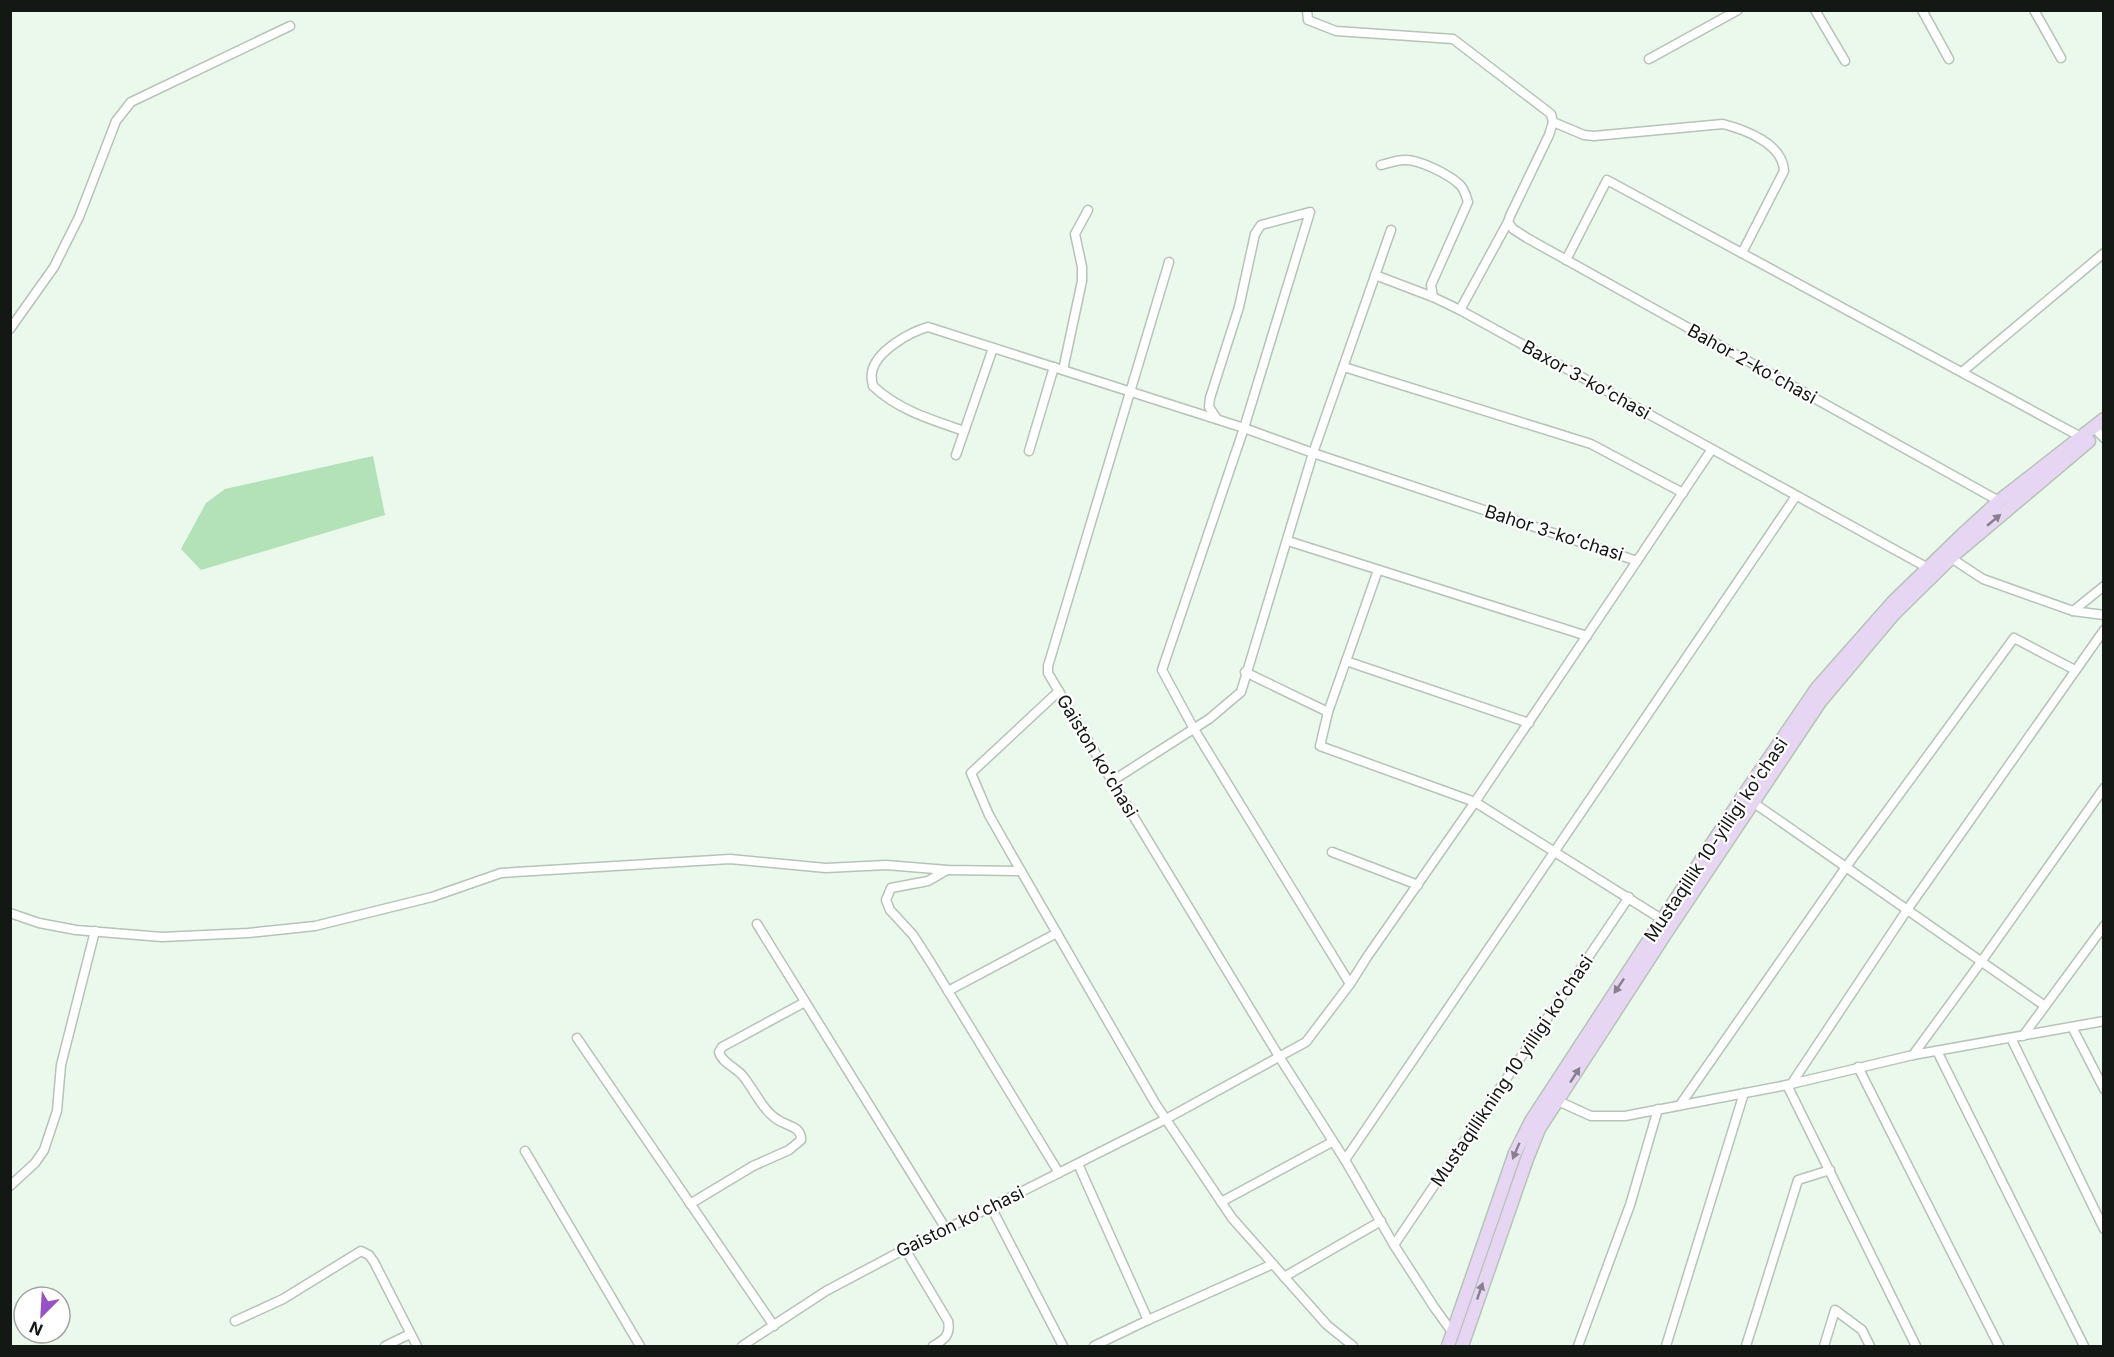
<svg xmlns="http://www.w3.org/2000/svg" width="2114" height="1357" font-family="Inter,sans-serif">
  <style>
    .green { fill: #b3e1b8 }
    .lines { fill: none; stroke-linecap: round; stroke-linejoin: round }
    .street-casing { stroke: #b6c3b7; stroke-width: 11 }
    .secondary-casing { stroke: #b6c3b7; stroke-width: 15 }
    .street { stroke: #fff; stroke-width: 8 }
    .secondary { stroke: #e7d6f3; stroke-width: 12 }
    .oneway { fill: #88808f }
    .labels { text-anchor: middle; stroke-width: 4.5; stroke-linejoin: round; paint-order: stroke }
    .street-label { font-size: 18px; fill: #141814; stroke: #fff }
  </style>
  <rect width="100%" height="100%" fill="#ebf9ec"/>
  <!-- green -->
  <polygon class="green" points="373,456 385,515 201,570 181,549 206,503 225,489"/>
  <g class="lines">
    <!-- street casing -->
    <g class="street-casing">
      <g id="street">
        <polyline points="1307,10 1308,20 1336,31 1453,39 1551,114 1553,122 1549,135 1510,216 1508,222 1460,310"/>
        <polyline points="1815,10 1845,61"/>
        <polyline points="1922,10 1949,59"/>
        <polyline points="2034,10 2061,58"/>
        <polyline points="1649,59 1738,10"/>
        <path d="M1553 122 1584 135 1594 136 1723 124C1746 130 1783 144 1784 171L1742 253"/>
        <path d="M1381 165C1389 163 1397 160 1404 160 1419 159 1450 175 1460 185 1465 190 1466 196 1468 202L1431 285 1433 297"/>
        <polyline points="1508,222 1513,229 1527,238 1999,501"/>
        <polyline points="1566,260 1607,180 2081,437"/>
        <polyline points="1169,262 1048,666 1048,673 1112,781 1280,1058 1345,1160 1394,1245 1434,1307 1452,1332"/>
        <polyline points="1375,275 1433,297 1460,310 1712,449"/>
        <polyline points="10,329 54,267 79,217 116,121 131,102 290,26"/>
        <polyline points="1344,367 1591,444 1683,493"/>
        <polyline points="1063,370 1082,281 1082,267 1075,234 1088,210"/>
        <polyline points="1962,372 2104,253"/>
        <polyline points="1217,419 1209,407 1210,398 1239,307 1255,234 1261,225 1310,212 1244,428 1162,670 1194,729 1350,984"/>
        <path d="M964 431C932 420 898 410 873 386 872 382 871 376 872 372 876 351 910 332 928 327L1244 428 1313 453 1637 561 1712 449 1928 568"/>
        <polyline points="2099,433 2104,438"/>
        <polyline points="1029,451 1054,367"/>
        <polyline points="956,455 993,348"/>
        <polyline points="1288,541 1587,636"/>
        <polyline points="1951,558 1983,579 2073,611 2104,615"/>
        <polyline points="1378,570 1346,661 1529,723"/>
        <polyline points="2073,611 2104,586"/>
        <polyline points="1245,672 1328,712 1346,661"/>
        <polyline points="1328,712 1320,746 1475,802 1637,561"/>
        <polyline points="1112,781 1209,719 1241,692 1313,453 1391,230"/>
        <polyline points="1754,803 2045,1006"/>
        <polyline points="1332,852 1418,885"/>
        <polyline points="947,870 928,881 891,888 886,900 890,910 913,935 931,963 1059,1173"/>
        <polyline points="1021,871 989,815 971,773 1059,691"/>
        <polyline points="10,913 39,923 76,930 162,937 248,933 315,926 432,897 501,873 730,859 826,868 886,865 947,870 1021,871 1155,1103 1232,1218 1327,1325 1353,1346"/>
        <polyline points="757,924 946,1229"/>
        <polyline points="948,991 1057,933"/>
        <polyline points="2072,1027 2104,1089"/>
        <polyline points="2023,1036 2104,926"/>
        <polyline points="577,1038 774,1326"/>
        <polyline points="2011,1038 2104,1229"/>
        <polyline points="1937,1051 2084,1346"/>
        <polyline points="1913,1055 1981,962 2104,788"/>
        <polyline points="1858,1067 1999,1346"/>
        <polyline points="1792,1083 1907,910 2104,630"/>
        <polyline points="1787,1085 1916,1346"/>
        <polyline points="1558,1101 1591,1116 1625,1116 1787,1085 1913,1055 2104,1021"/>
        <polyline points="1680,1105 1846,867 2014,638 2075,670"/>
        <polyline points="525,1151 640,1346"/>
        <polyline points="1345,1160 1796,496"/>
        <polyline points="1078,1164 1148,1320 1094,1346"/>
        <polyline points="10,1186 35,1163 44,1150 57,1111 61,1065 95,931"/>
        <polyline points="1221,1202 1332,1142"/>
        <path d="M690 1204 753 1166 789 1150 801 1140C802 1127 788 1126 778 1120 762 1110 754 1089 742 1075 735 1067 722 1063 719 1052L722 1047 805 1002"/>
        <polyline points="991,1207 1063,1346"/>
        <polyline points="1394,1245 1629,897"/>
        <path d="M905 1249 948 1321C951 1335 944 1340 933 1346"/>
        <polyline points="1284,1277 1381,1221"/>
        <polyline points="1148,1320 1273,1264"/>
        <polyline points="235,1321 283,1299 361,1251 369,1255 374,1262 417,1346"/>
        <polyline points="385,1346 410,1334"/>
        <polyline points="742,1346 826,1291 905,1249 991,1207 1166,1119 1306,1042 1350,984 1367,957 1475,802 1663,920"/>
        <polyline points="1578,1346 1630,1205 1658,1109"/>
        <polyline points="1666,1346 1744,1093"/>
        <polyline points="1746,1346 1798,1180 1830,1170"/>
        <polyline points="1824,1346 1835,1310 1862,1330 1870,1346"/>
      </g>
    </g>
    <!-- secondary casing -->
    <g class="secondary-casing">
      <g id="secondary">
        <polyline points="1448,1346 1515,1153 1531,1121 1741,799 1817,688 1893,602 1963,534 1999,501 2104,419"/>
        <polyline points="1462,1346 1527,1159 1539,1129 1666,933 1820,702 1894,614 1955,554 2089,441"/>
      </g>
    </g>
    <!-- street -->
    <use href="#street" class="street"/>
    <!-- secondary -->
    <use href="#secondary" class="secondary"/>
  </g>
  <!-- one-way arrows -->
  <defs><path id="oneway-solid" d="M-6-.8H1V-3.2L6.5 0L1 3.2V.8H-6Z" transform="scale(1.5)"/></defs>
  <g class="oneway">
    <use href="#oneway-solid" transform="translate(1994 520) rotate(-40)"/>
    <use href="#oneway-solid" transform="translate(1619 986) rotate(124)"/>
    <use href="#oneway-solid" transform="translate(1575 1075) rotate(-57)"/>
    <use href="#oneway-solid" transform="translate(1516 1151) rotate(113)"/>
    <use href="#oneway-solid" transform="translate(1480 1291) rotate(-71)"/>
  </g>
  <g class="labels">
    <!-- street labels -->
    <g class="street-label">
      <text transform="translate(1752 364) rotate(29)" y="6">Bahor 2-koʻchasi</text>
      <text transform="translate(1586 380) rotate(29)" y="6">Baxor 3-koʻchasi</text>
      <text transform="translate(1554 533) rotate(18)" y="6">Bahor 3-koʻchasi</text>
      <text transform="translate(1097 756) rotate(59)" y="6">Gaiston koʻchasi</text>
      <text transform="translate(1716 840) rotate(-56)" y="6">Mustaqillik 10-yilligi ko'chasi</text>
      <text transform="translate(1512 1071) rotate(-56)" y="6">Mustaqillikning 10 yilligi koʻchasi</text>
      <text transform="translate(960 1222) rotate(-26)" y="6">Gaiston koʻchasi</text>
    </g>
  </g>
  <!-- border -->
  <rect width="2114" height="1357" fill="none" stroke="#141814" stroke-width="24"/>
  <!-- north arrow -->
  <g transform="translate(42 1315) rotate(204)"><circle r="28" fill="#ffffff" stroke="#a1a3a1" stroke-width="1.5"/>
  <path d="M0-4.5L10 22L0 15L-10 22Z" fill="#9852c6"/>
  <text y="-9" font-size="16" font-weight="bold" text-anchor="middle" fill="#141814">N</text>
  </g>
</svg>
